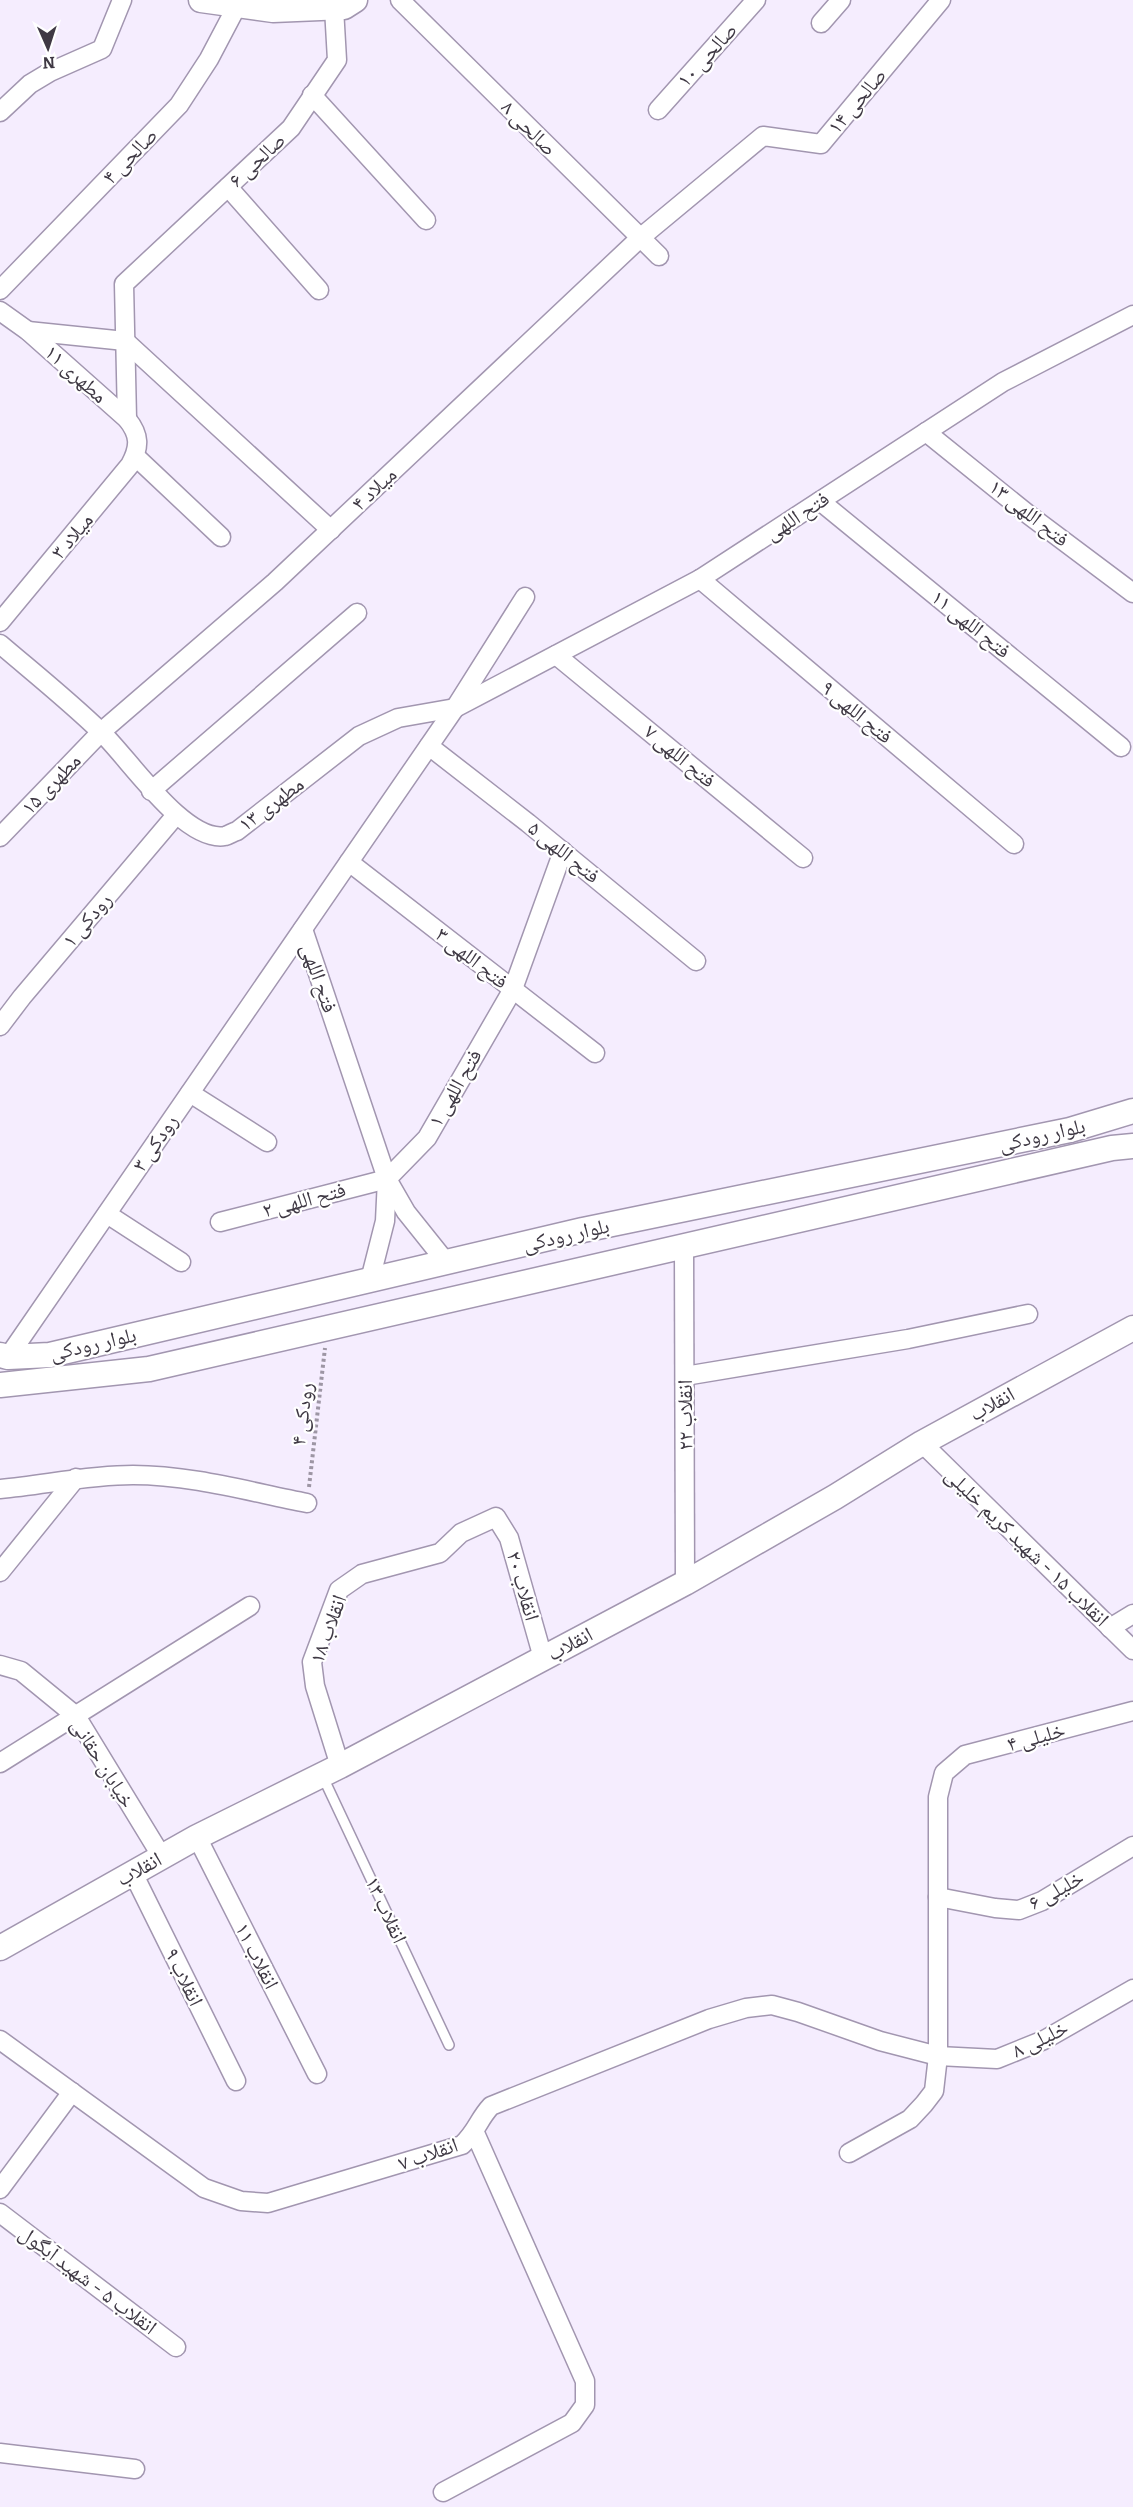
<svg xmlns="http://www.w3.org/2000/svg" width="1133" height="2507" font-family="Bitter,'Noto Naskh Arabic',serif">
  <style>
    .lines { fill: none; stroke-linecap: round; stroke-linejoin: round }
    .lane-casing { stroke: #a296b0; stroke-width: 12 }
    .street-casing { stroke: #a296b0; stroke-width: 21 }
    .secondary-casing { stroke: #a296b0; stroke-width: 27 }
    .path { stroke: #9d96a4; stroke-width: 4; stroke-dasharray: 3 3; stroke-linecap: butt }
    .lane { stroke: #fff; stroke-width: 9 }
    .street { stroke: #fff; stroke-width: 18 }
    .secondary { stroke: #fff; stroke-width: 24 }
    .labels { text-anchor: middle; stroke-width: 4.5; stroke-linejoin: round; paint-order: stroke }
    .street-label { font-size: 21px; fill: #3f3944; stroke: #fff }
  </style>
  <rect width="100%" height="100%" fill="#f5edfe"/>
  <g class="lines">
    <!-- lane casing -->
    <g class="lane-casing">
      <polyline id="lane" points="322,1775 449,2045"/>
    </g>
    <!-- street casing -->
    <g class="street-casing">
      <g id="street">
        <polyline points="400,0 659,256"/>
        <polyline points="821,23 841,0"/>
        <polyline points="312,95 426,220"/>
        <polyline points="658,110 756,0"/>
        <polyline points="0,112 30,84 50,72 102,49 122,0"/>
        <polyline points="228,187 319,290"/>
        <polyline points="0,290 179,105 209,59 240,0"/>
        <path d="M0 311 28 331 127 419C140 435 140 447 130 465L0 622"/>
        <polyline points="28,331 125,341 331,530"/>
        <polyline points="127,419 124,284 291,128 337,60 334,8"/>
        <polyline points="926,432 1029,515 1133,593"/>
        <polyline points="135,456 221,537"/>
        <polyline points="820,501 1121,747"/>
        <polyline points="700,579 1014,844"/>
        <path d="M0 644C34 673 69 701 101 732 128 757 184 843 225 836 229 835 233 832 237 831L359 736 398 718 455 708 700 579 1003 382 1133 315"/>
        <polyline points="556,655 803,858"/>
        <polyline points="429,746 528,823 696,961"/>
        <polyline points="151,791 357,613"/>
        <polyline points="0,837 101,732 275,582 640,238 763,136 821,144 941,0"/>
        <polyline points="349,862 595,1053"/>
        <polyline points="303,929 387,1179 406,1212 446,1262"/>
        <polyline points="0,1026 22,997 176,815"/>
        <polyline points="190,1093 267,1142"/>
        <polyline points="387,1179 427,1138 513,989 563,851"/>
        <polyline points="107,1214 181,1262"/>
        <polyline points="220,1222 387,1179"/>
        <polyline points="684,1247 685,1583"/>
        <polyline points="370,1280 385,1221 387,1179"/>
        <polyline points="8,1357 455,708 525,597"/>
        <polyline points="685,1376 908,1339 1028,1314"/>
        <polyline points="922,1443 1133,1650"/>
        <path d="M0 1489C44 1485 88 1475 133 1475 191 1475 250 1492 307 1503"/>
        <polyline points="0,1572 76,1478"/>
        <polyline points="1110,1628 1133,1614"/>
        <polyline points="0,1665 21,1671 76,1716 162,1857"/>
        <polyline points="0,1763 250,1606"/>
        <polyline points="340,1766 315,1686 312,1662 339,1590 362,1574 440,1553 461,1533 496,1517 509,1538 543,1658"/>
        <polyline points="197,1837 317,2074"/>
        <polyline points="133,1873 236,2081"/>
        <polyline points="938,1897 995,1908 1019,1910 1042,1901 1133,1846"/>
        <path d="M0 2040 204 2188 241 2201 268 2203 462 2145C477 2131 478 2120 491 2106L709 2019 746 2008 772 2005 798 2012 880 2041 938 2056 997 2059 1044 2040 1133 1989"/>
        <polyline points="849,2153 910,2119 924,2104 934,2091 938,2056 938,1797 944,1773 965,1755 1133,1711"/>
        <polyline points="0,2189 72,2092"/>
        <polyline points="0,2213 176,2347"/>
        <polyline points="0,2453 135,2469"/>
        <polyline points="443,2492 572,2423 585,2405 585,2381 475,2133"/>
      </g>
    </g>
    <!-- secondary casing -->
    <g class="secondary-casing">
      <g id="secondary">
        <polyline points="201,0 273,10 344,7 355,0"/>
        <polyline points="0,1355 8,1357 50,1355 583,1230 1070,1130 1133,1111"/>
        <polyline points="0,1385 149,1369 1112,1148 1133,1146"/>
        <polyline points="0,1948 197,1837 340,1766 685,1583 835,1497 922,1443 1133,1328"/>
      </g>
    </g>
    <!-- path -->
    <polyline class="path" points="309,1487 325,1348"/>
    <!-- lane -->
    <use href="#lane" class="lane"/>
    <!-- street -->
    <use href="#street" class="street"/>
    <!-- secondary -->
    <use href="#secondary" class="secondary"/>
  </g>
  <g class="labels">
    <!-- street labels -->
    <g class="street-label">
      <text transform="translate(707 55) rotate(-48)" y="7">صالحی ۱۰</text>
      <text transform="translate(857 101) rotate(-50)" y="7">صالحی ۱۴</text>
      <text transform="translate(529 128) rotate(45)" y="7">صالحی ۸</text>
      <text transform="translate(130 156) rotate(-46)" y="7">صالحی ۴</text>
      <text transform="translate(257 160) rotate(-43)" y="7">صالحی ۶</text>
      <text transform="translate(76 374) rotate(42)" y="7">مطهری ۱۱</text>
      <text transform="translate(374 489) rotate(-43)" y="7">میلاد ۴</text>
      <text transform="translate(1029 513) rotate(38)" y="7">فتح اللهی ۱۳</text>
      <text transform="translate(797 516) rotate(-33)" y="7">فتح اللهی</text>
      <text transform="translate(72 536) rotate(-50)" y="7">میلاد ۳</text>
      <text transform="translate(971 624) rotate(39)" y="7">فتح اللهی ۱۱</text>
      <text transform="translate(857 712) rotate(40)" y="7">فتح اللهی ۹</text>
      <text transform="translate(680 756) rotate(40)" y="7">فتح اللهی ۷</text>
      <text transform="translate(51 784) rotate(-46)" y="7">مطهری ۱۵</text>
      <text transform="translate(271 804) rotate(-37)" y="7">مطهری ۱۳</text>
      <text transform="translate(564 852) rotate(39)" y="7">فتح اللهی ۵</text>
      <text transform="translate(87 920) rotate(-50)" y="7">رودکی ۱</text>
      <text transform="translate(472 958) rotate(38)" y="7">فتح اللهی ۳</text>
      <text transform="translate(319 978) rotate(71)" y="7">فتح اللهی</text>
      <text transform="translate(455 1088) rotate(-60)" y="7">فتح اللهی ۱</text>
      <text transform="translate(1042 1135) rotate(-13)" y="7">بلوار رودکی</text>
      <text transform="translate(155 1143) rotate(-56)" y="7">رودکی ۳</text>
      <text transform="translate(304 1200) rotate(-15)" y="7">فتح اللهی ۲</text>
      <text transform="translate(566 1235) rotate(-13)" y="7">بلوار رودکی</text>
      <text transform="translate(93 1344) rotate(-13)" y="7">بلوار رودکی</text>
      <text transform="translate(992 1404) rotate(-29)" y="7">انقلاب</text>
      <text transform="translate(302 1414) rotate(-83)" y="7">رودکی ۴</text>
      <text transform="translate(685 1415) rotate(-90)" y="7">انقلاب ۲۲</text>
      <text transform="translate(1027 1547) rotate(44)" y="7">انقلاب ۱۵ - شهید کریم خلیلی</text>
      <text transform="translate(523 1586) rotate(74)" y="7">انقلاب ۲۰</text>
      <text transform="translate(328 1629) rotate(-70)" y="7">انقلاب ۱۸</text>
      <text transform="translate(570 1644) rotate(-28)" y="7">انقلاب</text>
      <text transform="translate(1036 1737) rotate(-15)" y="7">خلیلی ۴</text>
      <text transform="translate(103 1763) rotate(58)" y="7">خیابان حقانی</text>
      <text transform="translate(139 1869) rotate(-29)" y="7">انقلاب</text>
      <text transform="translate(1056 1890) rotate(-29)" y="7">خلیلی ۶</text>
      <text transform="translate(386 1910) rotate(65)" y="7">انقلاب ۱۳</text>
      <text transform="translate(257 1956) rotate(63)" y="7">انقلاب ۱۱</text>
      <text transform="translate(184 1977) rotate(64)" y="7">انقلاب ۹</text>
      <text transform="translate(1040 2039) rotate(-26)" y="7">خلیلی ۸</text>
      <text transform="translate(428 2154) rotate(-19)" y="7">انقلاب ۷</text>
      <text transform="translate(88 2280) rotate(37)" y="7">انقلاب ۵ - شهید آبگول</text>
    </g>
  </g>
  <!-- north arrow -->
  <g transform="translate(48 48) rotate(177)" stroke="#ffffff" stroke-width="4.5" paint-order="stroke">
  <path d="M0-4.5L10 22L0 15L-10 22Z" fill="#3f3944"/>
  <text y="-9" font-size="16" font-weight="bold" text-anchor="middle" fill="#3f3944">N</text>
  </g>
</svg>
